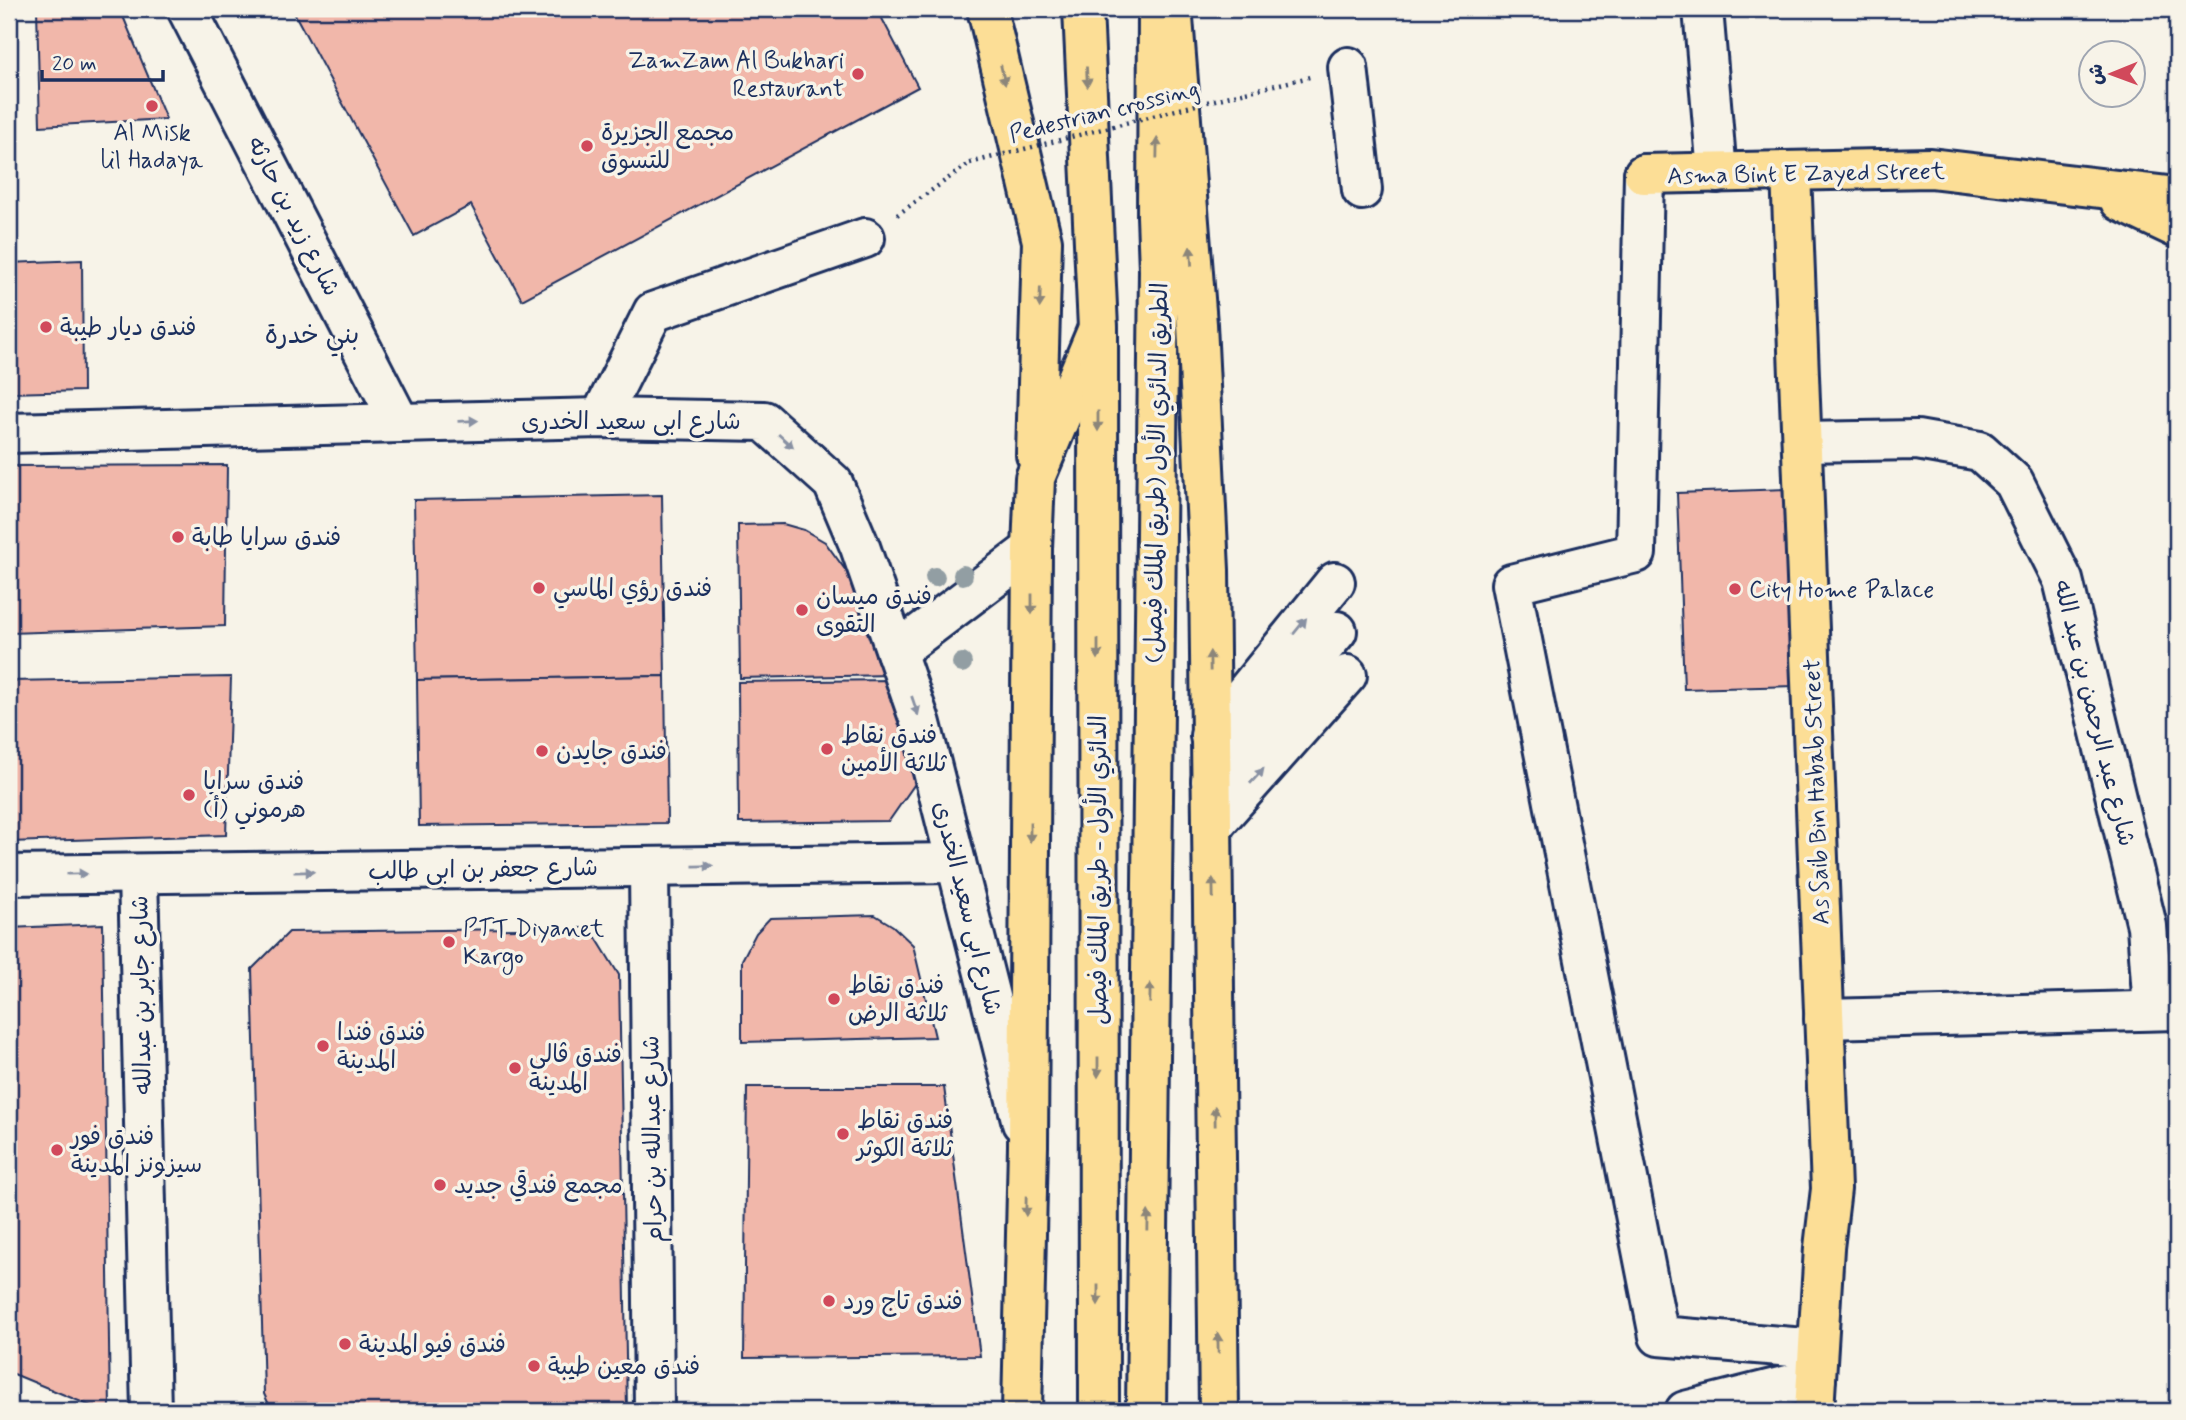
<svg xmlns="http://www.w3.org/2000/svg" width="2186" height="1420" font-family="Mynerve,'Playpen Sans Arabic',sans-serif">
  <style>
    .building { fill: #f1b7aa; stroke: #1b2f5e; stroke-width: 2 }
    .lines { fill: none; stroke-linecap: round; stroke-linejoin: round }
    .minor-casing { stroke: #1b2f5e; stroke-width: 44 }
    .major-casing { stroke: #1b2f5e; stroke-width: 44 }
    .highway-casing { stroke: #1b2f5e; stroke-width: 44 }
    .path { stroke: #1b2f5e; stroke-width: 4.5; stroke-dasharray: 2 5; stroke-linecap: butt }
    .minor { stroke: #f7f3e8; stroke-width: 38 }
    .major { stroke: #fcde96; stroke-width: 38 }
    .highway { stroke: #fcde96; stroke-width: 38 }
    .path-bridge { stroke: #1b2f5e; stroke-width: 4.5; stroke-dasharray: 2 5; stroke-linecap: butt }
    .tree { fill: #929ea3 }
    .oneway { fill: #8c867a }
    .oneway2 { fill: #8991a3 }
    .poi-dot { fill: #d1495b; stroke: #f7f3e8; stroke-width: 2.5 }
    .labels { text-anchor: middle; stroke-width: 7; stroke-linejoin: round; paint-order: stroke }
    .poi-label { font-size: 24px; fill: #1b2f5e; stroke: #f7f3e8; text-anchor: start }
    .street-label { font-size: 24px; fill: #1b2f5e; stroke: #f7f3e8 }
    .neighbourhood-label { font-size: 26px; fill: #1b2f5e; stroke: #f7f3e8 }
  </style>
  <rect width="100%" height="100%" fill="#f7f3e8"/>
  <filter id="ink" filterUnits="userSpaceOnUse"><feTurbulence type="fractalNoise" baseFrequency=".0143" numOctaves="2"/><feDisplacementMap in="SourceGraphic" scale="14" xChannelSelector="R" yChannelSelector="G"/><feConvolveMatrix kernelMatrix="1 2 1 2 8 2 1 2 1" color-interpolation-filters="sRGB"/></filter>
  <g filter="url(#ink)">
    <!-- building -->
    <g class="building">
      <polygon points="37,9 120,9 166,119 40,126"/>
      <polygon points="292,9 877,9 918,87 522,300 471,205 414,236"/>
      <polygon points="82,260 83,391 9,393 9,263"/>
      <polygon points="227,465 225,626 9,633 9,466"/>
      <polygon points="1786,489 1793,686 1684,689 1677,493"/>
      <polygon points="662,495 665,676 417,680 414,500"/>
      <polygon points="783,524 804,530 825,542 857,586 891,675 740,678 738,525"/>
      <polygon points="665,676 667,823 419,826 417,680"/>
      <polygon points="231,677 226,835 9,842 9,681"/>
      <polygon points="890,680 921,775 889,821 739,823 738,682"/>
      <polygon points="875,915 893,926 913,945 935,1037 742,1042 742,960 756,933 770,918"/>
      <polygon points="103,924 110,1411 103,1411 9,1372 9,928"/>
      <polygon points="590,928 619,975 627,1411 272,1411 264,1394 252,969 289,932"/>
      <polygon points="747,1087 944,1087 980,1356 744,1358"/>
    </g>
    <g class="lines">
      <!-- minor casing -->
      <g class="minor-casing">
        <g id="minor">
          <polyline points="187,9 400,423"/>
          <polyline points="1703,9 1717,173"/>
          <polyline points="1348,67 1362,190"/>
          <polyline points="1644,174 1636,553 1511,584 1659,1336 1817,1349"/>
          <polyline points="600,418 653,312 865,238"/>
          <polyline points="9,433 600,418 764,421 833,483 860,547 921,724 1022,1123"/>
          <polyline points="1802,442 1917,440 1980,451 2014,482 2063,580 2147,926 2153,1010"/>
          <polyline points="896,652 1032,549"/>
          <polyline points="1210,736 1335,582"/>
          <polyline points="1211,781 1337,631"/>
          <polyline points="1212,827 1347,675"/>
          <polyline points="649,867 654,1411"/>
          <polyline points="138,874 151,1411"/>
          <polyline points="9,875 956,863"/>
          <polyline points="1824,1019 2177,1010"/>
          <polyline points="1685,1411 1816,1378"/>
        </g>
      </g>
      <!-- major casing -->
      <g class="major-casing">
        <g id="major">
          <polyline points="987,9 1042,241 1036,455"/>
          <polyline points="1173,18 1197,324 1209,570 1219,1411"/>
          <polyline points="1791,172 1831,1189 1824,1248 1814,1411"/>
          <polyline points="1644,174 1930,168 2177,197"/>
          <polyline points="2120,201 2177,228"/>
          <polyline points="1022,1411 1028,1146 1032,549 1035,478 1098,328"/>
        </g>
      </g>
      <!-- highway casing -->
      <g class="highway-casing">
        <g id="highway">
          <polyline points="1083,9 1098,328 1099,1411"/>
          <polyline points="1146,1411 1159,270 1157,216 1158,9"/>
        </g>
      </g>
      <!-- path -->
      <g class="path">
        <polyline points="1246,92 1310,77"/>
        <polyline points="897,215 970,163"/>
      </g>
      <!-- minor -->
      <use href="#minor" class="minor"/>
      <!-- major -->
      <use href="#major" class="major"/>
      <!-- highway -->
      <use href="#highway" class="highway"/>
      <!-- path-bridge -->
      <polyline class="path-bridge" points="970,163 1246,92"/>
    </g>
    <!-- trees -->
    <g class="tree">
      <circle cx="963" cy="575" r="10"/>
      <circle cx="935" cy="577" r="10"/>
      <circle cx="962" cy="663" r="10"/>
    </g>
    <!-- one-way arrows -->
    <defs><path id="oneway-solid" d="M-6-.8H1V-3.2L6.5 0L1 3.2V.8H-6Z" transform="scale(1.75)"/></defs>
    <g class="oneway">
      <use href="#oneway-solid" transform="translate(1003 75) rotate(77)"/>
      <use href="#oneway-solid" transform="translate(1087 77) rotate(87)"/>
      <use href="#oneway-solid" transform="translate(1157 148) rotate(-89)"/>
      <use href="#oneway-solid" transform="translate(1191 256) rotate(-94)"/>
      <use href="#oneway-solid" transform="translate(1040 298) rotate(92)"/>
      <use href="#oneway-solid" transform="translate(1098 421) rotate(90)"/>
      <use href="#oneway-solid" transform="translate(1032 604) rotate(90)"/>
      <use href="#oneway-solid" transform="translate(1098 649) rotate(90)"/>
      <use href="#oneway-solid" transform="translate(1210 661) rotate(-91)"/>
      <use href="#oneway-solid" transform="translate(1030 832) rotate(90)"/>
      <use href="#oneway-solid" transform="translate(1213 888) rotate(-91)"/>
      <use href="#oneway-solid" transform="translate(1150 993) rotate(-89)"/>
      <use href="#oneway-solid" transform="translate(1098 1067) rotate(90)"/>
      <use href="#oneway-solid" transform="translate(1215 1116) rotate(-91)"/>
      <use href="#oneway-solid" transform="translate(1026 1206) rotate(91)"/>
      <use href="#oneway-solid" transform="translate(1148 1221) rotate(-89)"/>
      <use href="#oneway-solid" transform="translate(1098 1295) rotate(90)"/>
      <use href="#oneway-solid" transform="translate(1218 1343) rotate(-91)"/>
    </g>
    <g class="oneway2">
      <use href="#oneway-solid" transform="translate(468 421) rotate(-2)"/>
      <use href="#oneway-solid" transform="translate(786 441) rotate(42)"/>
      <use href="#oneway-solid" transform="translate(1300 626) rotate(-51)"/>
      <use href="#oneway-solid" transform="translate(915 706) rotate(71)"/>
      <use href="#oneway-solid" transform="translate(1257 776) rotate(-48)"/>
      <use href="#oneway-solid" transform="translate(703 866) rotate(-1)"/>
      <use href="#oneway-solid" transform="translate(304 872) rotate(-1)"/>
      <use href="#oneway-solid" transform="translate(77 874) rotate(-1)"/>
    </g>
  </g>
  <!-- markers -->
  <g class="poi-dot">
    <circle cx="858" cy="74" r="7"/>
    <circle cx="152" cy="106" r="7"/>
    <circle cx="587" cy="146" r="7"/>
    <circle cx="46" cy="327" r="7"/>
    <circle cx="178" cy="537" r="7"/>
    <circle cx="539" cy="588" r="7"/>
    <circle cx="1735" cy="589" r="7"/>
    <circle cx="802" cy="610" r="7"/>
    <circle cx="827" cy="749" r="7"/>
    <circle cx="542" cy="751" r="7"/>
    <circle cx="189" cy="795" r="7"/>
    <circle cx="449" cy="942" r="7"/>
    <circle cx="834" cy="999" r="7"/>
    <circle cx="323" cy="1046" r="7"/>
    <circle cx="515" cy="1068" r="7"/>
    <circle cx="843" cy="1134" r="7"/>
    <circle cx="57" cy="1150" r="7"/>
    <circle cx="440" cy="1185" r="7"/>
    <circle cx="829" cy="1301" r="7"/>
    <circle cx="345" cy="1344" r="7"/>
    <circle cx="534" cy="1366" r="7"/>
  </g>
  <g class="labels">
    <!-- poi labels -->
    <g class="poi-label">
      <text x="844" y="68" text-anchor="end">ZamZam Al Bukhari<tspan x="844" dy="28">Restaurant</tspan></text>
      <text x="152" y="140" text-anchor="middle">Al Misk<tspan x="152" dy="28">lil Hadaya</tspan></text>
      <text x="601" y="140">مجمع الجزيرة<tspan x="601" dy="28">للتسوق</tspan></text>
      <text x="60" y="335">فندق ديار طيبة</text>
      <text x="192" y="545">فندق سرايا طابة</text>
      <text x="553" y="596">فندق رؤي الماسي</text>
      <text x="1749" y="597">City Home Palace</text>
      <text x="816" y="604">فندق ميسان<tspan x="816" dy="28">التقوى</tspan></text>
      <text x="841" y="743">فندق نقاط<tspan x="841" dy="28">ثلاثة الأمين</tspan></text>
      <text x="556" y="759">فندق جايدن</text>
      <text x="203" y="789">فندق سرايا<tspan x="203" dy="28">هرموني (أ)</tspan></text>
      <text x="463" y="936">PTT Diyanet<tspan x="463" dy="28">Kargo</tspan></text>
      <text x="848" y="993">فندق نقاط<tspan x="848" dy="28">ثلاثة الرض</tspan></text>
      <text x="337" y="1040">فندق فندا<tspan x="337" dy="28">المدينة</tspan></text>
      <text x="529" y="1062">فندق ڤالي<tspan x="529" dy="28">المدينة</tspan></text>
      <text x="857" y="1128">فندق نقاط<tspan x="857" dy="28">ثلاثة الكوثر</tspan></text>
      <text x="71" y="1144">فندق فور<tspan x="71" dy="28">سيزونز المدينة</tspan></text>
      <text x="454" y="1193">مجمع فندقي جديد</text>
      <text x="843" y="1309">فندق تاج ورد</text>
      <text x="359" y="1352">فندق فيو المدينة</text>
      <text x="548" y="1374">فندق معين طيبة</text>
    </g>
    <!-- street labels -->
    <g class="street-label">
      <text transform="translate(1104 111) rotate(-14)" y="8">Pedestrian crossing</text>
      <text transform="translate(1806 173) rotate(-1)" y="8">Asma Bint E Zayed Street</text>
      <text transform="translate(294 216) rotate(63)" y="8">شارع زيد بن حارثه</text>
      <text x="631" y="429">شارع ابى سعيد الخدرى</text>
      <text transform="translate(1156 473) rotate(-89)" y="8">الطريق الدائري الأول (طريق الملك فيصل)</text>
      <text transform="translate(2095 713) rotate(76)" y="8">شارع عبد الرحمن بن عبد الله</text>
      <text transform="translate(1816 792) rotate(-92)" y="8">As Saib Bin Habab Street</text>
      <text transform="translate(483 869) rotate(-1)" y="8">شارع جعفر بن ابى طالب</text>
      <text transform="translate(1098 870) rotate(-90)" y="8">الدائري الأول - طريق الملك فيصل</text>
      <text transform="translate(968 908) rotate(76)" y="8">شارع ابى سعيد الخدرى</text>
      <text transform="translate(141 995) rotate(-91)" y="8">شارع جابر بن عبدالله</text>
      <text transform="translate(652 1139) rotate(-91)" y="8">شارع عبدالله بن حرام</text>
    </g>
    <!-- neighbourhood labels -->
    <g class="neighbourhood-label">
      <text x="312" y="343">بني خدرة</text>
    </g>
  </g>
  <!-- margin -->
  <rect width="2186" height="1420" fill="none" stroke="#f7f3e8" stroke-width="35"/>
  <rect x="18" y="18" width="2151" height="1385" fill="none" stroke="#1b2f5e" stroke-width="2.5" filter="url(#ink)"/>
  <!-- north arrow -->
  <g transform="translate(2112 74) rotate(269)"><circle r="33" fill="#f7f3e8" stroke="#9fa5b1" stroke-width="2"/>
  <path d="M0-5L12 26L0 18L-12 26Z" fill="#d1495b"/>
  <text y="-10" font-size="19" font-weight="bold" text-anchor="middle" fill="#1b2f5e">ش</text>
  </g>
  <!-- scale -->
  <path d="M42 70v10h121v-10" fill="none" stroke="#1b2f5e" stroke-width="3.5"/>
  <text x="52" y="70" font-size="21" fill="#1b2f5e" stroke="#f7f3e8" stroke-width="5" paint-order="stroke">20 m</text>
</svg>
